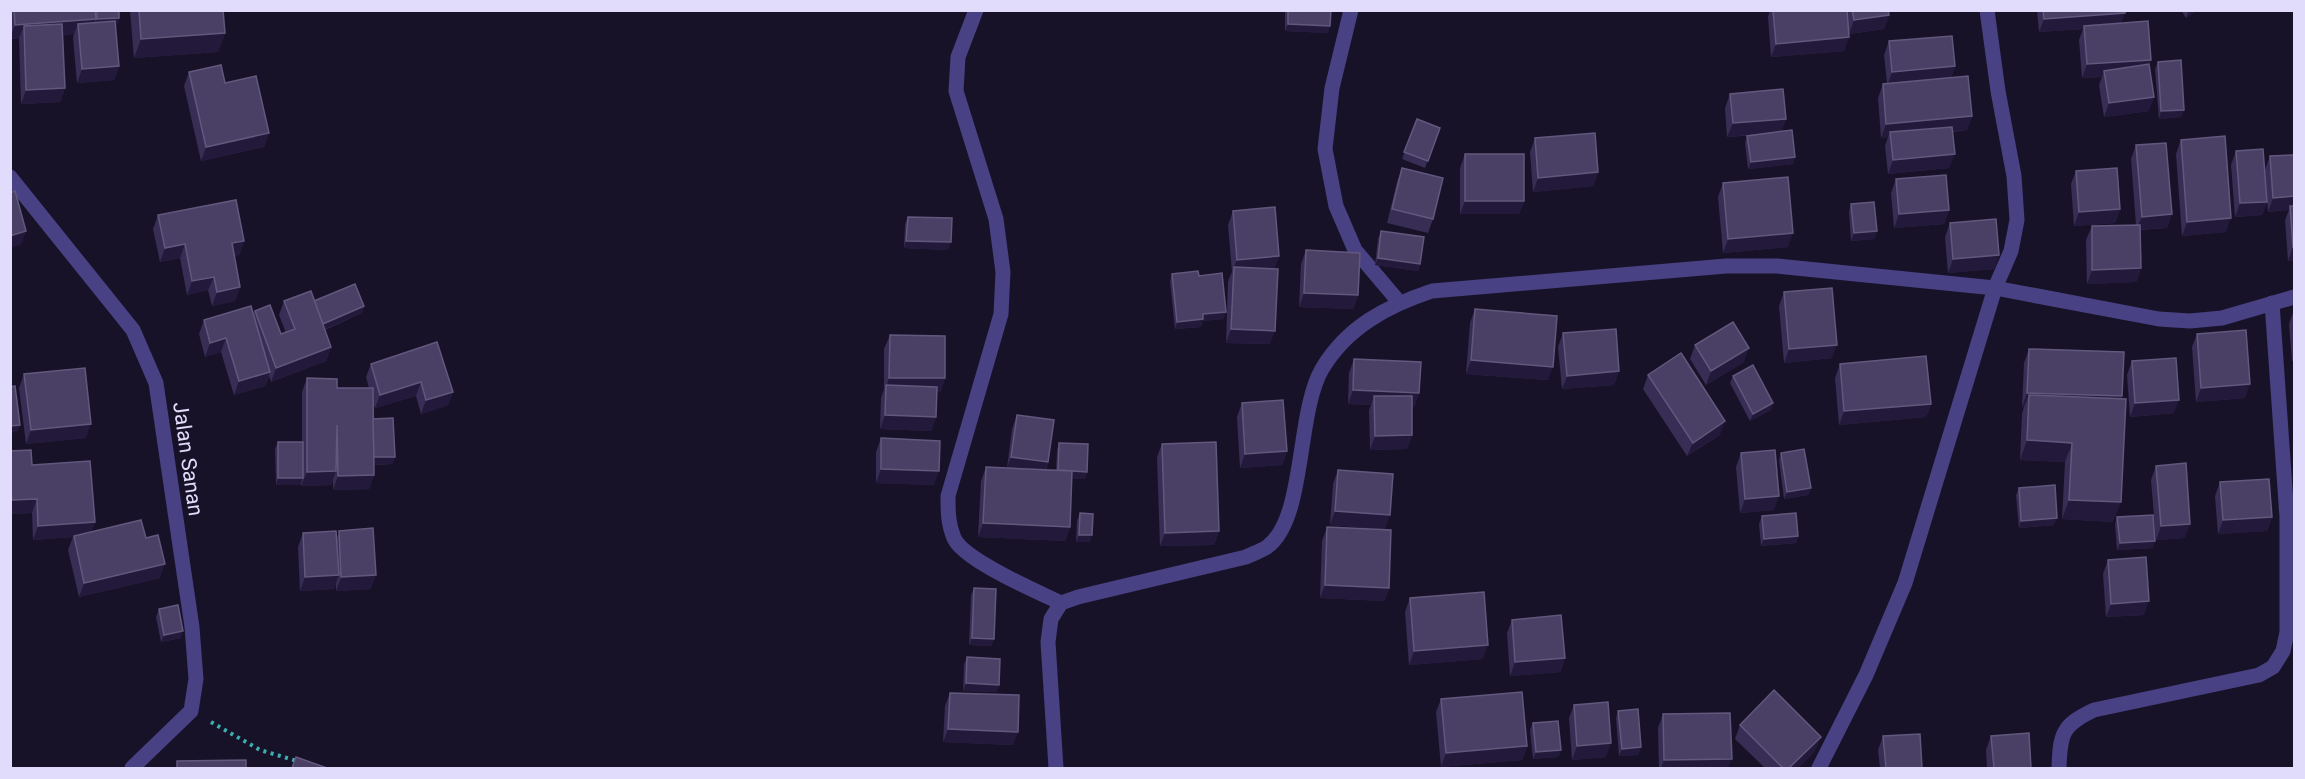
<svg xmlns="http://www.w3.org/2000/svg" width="2305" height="779" font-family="Roboto,sans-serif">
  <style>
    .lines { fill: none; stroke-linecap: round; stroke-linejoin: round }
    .path { stroke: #3ab0b2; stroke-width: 4; stroke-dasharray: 3 4.5; stroke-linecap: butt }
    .minor { stroke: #484183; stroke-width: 15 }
    .wall { fill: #382d54 }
    .shaded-wall { fill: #231a3b }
    .building { fill: #4a4066; stroke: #62587d; stroke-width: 1.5 }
    .labels { text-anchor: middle; stroke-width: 5; stroke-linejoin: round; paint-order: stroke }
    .street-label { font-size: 21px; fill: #e2dcfc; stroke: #181228 }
  </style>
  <rect width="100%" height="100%" fill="#181228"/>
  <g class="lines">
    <!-- path -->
    <polyline class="path" points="211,722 260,750 297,761"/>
    <!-- minor -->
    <g class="minor">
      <path d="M976 10 958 57 956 91 996 219 1003 272 1001 314 948 496C948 511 948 524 954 538 963 560 1038 592 1061 603"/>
      <polyline points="1351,10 1332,88 1325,149 1336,206 1355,250 1399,302"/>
      <polyline points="10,177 133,330 156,383 192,627 196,679 191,711 132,768"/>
      <path d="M1056 768 1048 642 1051 619 1061 603 1078 597 1246 557C1252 554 1261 551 1267 547 1306 519 1296 414 1322 369 1347 327 1387 306 1432 291L1726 266H1777L1995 288 2159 319 2190 321 2222 318 2294 297"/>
      <polyline points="1819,768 1866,675 1905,583 1995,288 2011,251 2017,220 2014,176 1998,91 1987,10"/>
      <path d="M2059 768C2060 734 2062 725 2094 710L2259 675 2273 667 2283 651 2287 632V517L2272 303"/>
    </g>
  </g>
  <!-- wall -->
  <g class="wall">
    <polygon points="10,10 119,10 119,18 116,27 119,66 114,80 77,83 73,38 74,34 63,35 65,88 60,102 21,104 19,38 10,39"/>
    <polygon points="121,10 223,10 225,33 218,52 134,58 130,11 121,12"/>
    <polygon points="1285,10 1331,10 1328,33 1285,31"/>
    <polygon points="1770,10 1888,10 1889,15 1884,29 1849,34 1844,51 1771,57 1768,17"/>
    <polygon points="2037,10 2125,10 2121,23 2151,60 2149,65 2149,111 2104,117 2099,85 2102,77 2082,78 2079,40 2083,29 2039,32"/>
    <polygon points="2181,10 2197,10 2186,18"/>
    <polygon points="1889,41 1955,66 1951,78 1972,116 1967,130 1953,132 1949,168 1888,174 1885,146 1888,137 1881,138 1878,98 1883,84 1887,83 1884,55"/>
    <polygon points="2158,62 2184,110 2181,117 2159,119 2155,69"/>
    <polygon points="189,72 225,83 269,133 264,147 201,161 184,86"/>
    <polygon points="1730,94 1786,119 1781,131 1795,157 1793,164 1748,169 1745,143 1747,136 1755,135 1727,137 1725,108"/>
    <polygon points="1417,119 1440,128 1425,168 1402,159"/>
    <polygon points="1535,138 1598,172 1593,186 1533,192 1530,152"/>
    <polygon points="2181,140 2226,232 2182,236 2176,154"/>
    <polygon points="2136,145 2172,214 2167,228 2140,230 2141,268 2136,282 2087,284 2086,240 2092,226 2136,225 2131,159"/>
    <polygon points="2236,151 2267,202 2262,215 2235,217 2231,165"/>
    <polygon points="1465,154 1524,201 1519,214 1460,214 1460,168"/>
    <polygon points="2295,155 2295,261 2288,261 2285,220 2289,210 2268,212 2265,170 2270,156"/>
    <polygon points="1402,168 1433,219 1428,233 1387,223 1397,182"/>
    <polygon points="2076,171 2120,209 2115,223 2074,226 2071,184"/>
    <polygon points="1896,179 1949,210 1944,224 1894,228 1891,193"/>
    <polygon points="1723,183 1788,247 1723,253 1718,197"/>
    <polygon points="1851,204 1877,231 1874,239 1851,241 1849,211"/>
    <polygon points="1233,211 1279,256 1274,269 1270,344 1226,343 1228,281 1232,272 1228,225"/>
    <polygon points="158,215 244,241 239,255 234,256 240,287 235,301 212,306 208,290 187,295 180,258 160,262 153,229"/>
    <polygon points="908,217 948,250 904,248 905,224"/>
    <polygon points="1950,223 1999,255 1994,269 1948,273 1945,237"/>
    <polygon points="1381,231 1420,264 1418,271 1375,265 1378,239"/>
    <polygon points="1306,250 1358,295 1353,309 1299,307 1301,264"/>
    <polygon points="1172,274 1199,276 1226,312 1223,319 1202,321 1201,327 1175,329 1170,281"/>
    <polygon points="1784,292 1832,358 1784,363 1779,306"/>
    <polygon points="284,301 314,301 364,306 362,313 325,330 331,347 326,361 271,382 269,376 265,386 234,395 221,352 205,357 199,334 204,320 253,314 255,311 281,334 286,333 279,315"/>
    <polygon points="1475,309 1548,380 1466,374 1470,323"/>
    <polygon points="2294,310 2295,361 2292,361 2289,324"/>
    <polygon points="1563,333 1619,371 1614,385 1562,389 1558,347"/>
    <polygon points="2197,334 2245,398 2196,402 2192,347"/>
    <polygon points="890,335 945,378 940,392 937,392 936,417 931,431 880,429 881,398 884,389 884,349"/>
    <polygon points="1695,345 1744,362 1706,385 1690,359"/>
    <polygon points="2029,349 2122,396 2121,399 2113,522 2062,519 2065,462 2020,460 2022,414 2024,407 2022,407 2024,363"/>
    <polygon points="1354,359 1419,393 1414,407 1412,407 1412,435 1407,449 1370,450 1369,410 1371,405 1348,404 1349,373"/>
    <polygon points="2132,361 2174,413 2130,417 2127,375"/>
    <polygon points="371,364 453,392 448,405 421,414 416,396 375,408 373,401 373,419 395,457 392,464 374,465 374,475 369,489 333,490 333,480 331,485 301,486 301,482 300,485 276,485 275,449 278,442 302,442 302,392 307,378 337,388 369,388 366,377"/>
    <polygon points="1840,364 1931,404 1926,417 1839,425 1835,378"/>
    <polygon points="24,374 86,438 26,444 19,388"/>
    <polygon points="1648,375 1720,435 1687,456 1643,389"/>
    <polygon points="1733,376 1771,410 1750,421 1730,383"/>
    <polygon points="1242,403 1287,451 1282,465 1240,468 1237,417"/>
    <polygon points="1017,415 1048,462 1046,470 1056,470 1057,450 1059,443 1087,472 1085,479 1071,478 1070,527 1065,541 978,537 981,481 986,467 1007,468 1012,429"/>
    <polygon points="881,438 934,485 876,483 876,452"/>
    <polygon points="1162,444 1219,531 1214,545 1160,546 1157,457"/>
    <polygon points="10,451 32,465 95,522 91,532 146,538 160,578 79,597 68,550 73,537 33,540 32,513 10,514"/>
    <polygon points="1741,453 1774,510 1740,513 1736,467"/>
    <polygon points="1781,453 1811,488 1808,495 1784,499 1779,460"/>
    <polygon points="2156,466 2185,538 2156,540 2151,480"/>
    <polygon points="1338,470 1385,529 1330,525 1333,484"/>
    <polygon points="2220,482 2272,517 2267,531 2218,534 2215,496"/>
    <polygon points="2019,488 2054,525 2019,528 2016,495"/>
    <polygon points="1080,513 1090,542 1076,542 1077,521"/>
    <polygon points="1762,516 1798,536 1796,543 1761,546 1759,524"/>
    <polygon points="2117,517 2153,548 2117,550 2115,524"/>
    <polygon points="1327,527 1389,588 1384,601 1320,598 1322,541"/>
    <polygon points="339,531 371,589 336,591 336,583 334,589 300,591 298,547 303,533 337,538"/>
    <polygon points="2108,560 2144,615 2106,617 2103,574"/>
    <polygon points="974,588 994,639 991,646 969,645 971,595"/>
    <polygon points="1410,598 1483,659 1409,665 1405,612"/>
    <polygon points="159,609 181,638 161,642 156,617"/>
    <polygon points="1512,620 1565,658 1560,672 1510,676 1507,633"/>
    <polygon points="967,657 997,692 963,691 964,664"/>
    <polygon points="950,693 1013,745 943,742 945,706"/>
    <polygon points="1441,699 1527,746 1522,760 1441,767 1436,712"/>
    <polygon points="1574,705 1606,757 1572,760 1569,718"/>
    <polygon points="1618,711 1641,747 1638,755 1619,756 1616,718"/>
    <polygon points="1663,714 1728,768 1659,768 1658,728"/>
    <polygon points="1533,723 1561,750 1558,757 1533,759 1530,730"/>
    <polygon points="1740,725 1815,751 1798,768 1765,768 1735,739"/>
    <polygon points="1883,736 1922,768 1880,768 1878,750"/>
    <polygon points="1991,736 2031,768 1987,768 1986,750"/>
  </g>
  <!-- shaded-wall -->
  <g class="shaded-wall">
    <polygon points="121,10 131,10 130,11 121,12"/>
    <polygon points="2189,10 2197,10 2186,18"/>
    <polygon points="2125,13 2120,26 2084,26 2083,29 2039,32 2044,19"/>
    <polygon points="1889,15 1884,29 1849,34 1854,20"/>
    <polygon points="119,18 114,32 92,33 97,19"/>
    <polygon points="96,19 91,33 78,24 74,34 24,38 24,26 19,38 10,39 15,25"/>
    <polygon points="1288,24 1330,26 1328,33 1285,31"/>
    <polygon points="225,33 218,52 134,58 141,39"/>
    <polygon points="1849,37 1844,51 1771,57 1776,44"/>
    <polygon points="2151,60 2146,74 2104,71 2102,77 2082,78 2087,64"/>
    <polygon points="119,66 114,80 77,83 82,69"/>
    <polygon points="1955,66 1950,80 1887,86 1892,72"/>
    <polygon points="65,88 60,102 21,104 26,90"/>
    <polygon points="2154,97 2149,111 2104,117 2109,103"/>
    <polygon points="2184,110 2181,117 2159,119 2161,111"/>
    <polygon points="1972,116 1967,130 1891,137 1890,132 1888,137 1881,138 1886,124"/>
    <polygon points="1786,119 1781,132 1727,137 1733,123"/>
    <polygon points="269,133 264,147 201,161 206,147"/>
    <polygon points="1955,154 1949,168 1888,174 1893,160"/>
    <polygon points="1795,157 1793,164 1748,169 1751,162"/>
    <polygon points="1598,172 1593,186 1533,192 1538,178"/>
    <polygon points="2295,196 2295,210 2290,206 2289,210 2268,212 2273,198"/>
    <polygon points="1465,201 1524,201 1519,214 1460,214"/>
    <polygon points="2267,202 2262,215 2235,217 2240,203"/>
    <polygon points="2120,209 2115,223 2074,226 2079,212"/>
    <polygon points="1949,210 1944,224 1894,228 1899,214"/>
    <polygon points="2172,214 2167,228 2136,230 2142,217"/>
    <polygon points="2231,218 2226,232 2182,236 2187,222"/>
    <polygon points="26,231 21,245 10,248 10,236"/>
    <polygon points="1877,231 1874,239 1851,241 1854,233"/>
    <polygon points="1793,233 1788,247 1723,253 1728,239"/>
    <polygon points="244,241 239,255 227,257 232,243"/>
    <polygon points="906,241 951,242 948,250 904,248"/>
    <polygon points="185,244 180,258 160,262 165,248"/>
    <polygon points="2293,247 2295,247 2295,261 2288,261"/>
    <polygon points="1999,255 1994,269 1948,273 1953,259"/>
    <polygon points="1279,256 1274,270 1233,269 1237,260"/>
    <polygon points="1378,258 1420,264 1418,271 1375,265"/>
    <polygon points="2141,268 2136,282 2087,284 2092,270"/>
    <polygon points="214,277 208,290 187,295 192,281"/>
    <polygon points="240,287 235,301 212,306 217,292"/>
    <polygon points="1304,293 1358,295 1353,309 1299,307"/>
    <polygon points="364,306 362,313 321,331 323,324"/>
    <polygon points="1226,312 1223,319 1202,321 1201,327 1175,329 1177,322 1203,314"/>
    <polygon points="1231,329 1275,331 1270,344 1226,343"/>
    <polygon points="226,338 221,352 205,357 210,343"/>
    <polygon points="1837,345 1832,358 1784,363 1789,349"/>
    <polygon points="331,347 326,361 271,382 276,368"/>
    <polygon points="1749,348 1744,362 1706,385 1711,371"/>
    <polygon points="1471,360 1553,367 1548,380 1466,374"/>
    <polygon points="1619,371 1614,385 1562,389 1567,376"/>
    <polygon points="270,372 265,386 234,395 239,381"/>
    <polygon points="889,378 945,378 940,392 886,392 886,388"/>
    <polygon points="421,382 416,396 375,408 380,395"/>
    <polygon points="2250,384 2245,398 2196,402 2201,388"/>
    <polygon points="1353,390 1419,393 1414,407 1374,405 1374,396 1371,405 1348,404"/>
    <polygon points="453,392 448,405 421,414 426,400"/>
    <polygon points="2027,393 2122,396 2117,410 2029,395 2024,407 2022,407"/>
    <polygon points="2179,400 2174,413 2130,417 2135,403"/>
    <polygon points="1773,403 1771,410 1750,421 1753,414"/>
    <polygon points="1931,404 1926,417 1839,425 1844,411"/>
    <polygon points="885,415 936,417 931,431 880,429"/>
    <polygon points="1725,421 1720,435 1687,456 1693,443"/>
    <polygon points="91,424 86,438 26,444 31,430"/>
    <polygon points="20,425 17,432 10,433 10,426"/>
    <polygon points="1412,435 1407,449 1370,450 1375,436"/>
    <polygon points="2027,440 2072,443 2065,462 2020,460"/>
    <polygon points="1287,451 1282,465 1240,468 1245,454"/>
    <polygon points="374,457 395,457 392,464 371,465"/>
    <polygon points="1011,457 1048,462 1043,476 1006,470"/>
    <polygon points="881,469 939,471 934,485 876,483"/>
    <polygon points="1058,470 1087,472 1085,479 1056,478"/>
    <polygon points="336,471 331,485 301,486 307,472"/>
    <polygon points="374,475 369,489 333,490 338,476"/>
    <polygon points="278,478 303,478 300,485 276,485"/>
    <polygon points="1811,488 1808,495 1784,499 1787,492"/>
    <polygon points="1779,496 1774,510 1740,513 1745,499"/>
    <polygon points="37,499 32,513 10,514 10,503 12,500"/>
    <polygon points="2069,500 2121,502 2113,522 2062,519"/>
    <polygon points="1335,511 1390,515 1385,529 1330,525"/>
    <polygon points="2272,517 2267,531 2218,534 2223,520"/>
    <polygon points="2057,518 2054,525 2019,528 2021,521"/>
    <polygon points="95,522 90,536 33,540 38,526"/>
    <polygon points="983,523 1070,527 1065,541 978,537"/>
    <polygon points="2190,524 2185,538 2156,540 2161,526"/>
    <polygon points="1219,531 1214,545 1160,546 1165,533"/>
    <polygon points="1079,535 1092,535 1090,542 1076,542"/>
    <polygon points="1798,536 1796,543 1761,546 1764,539"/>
    <polygon points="2155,541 2153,548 2117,550 2120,543"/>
    <polygon points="165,564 160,578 79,597 84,583"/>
    <polygon points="339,575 334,589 300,591 305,577"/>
    <polygon points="376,575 371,589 336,591 341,577"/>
    <polygon points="1325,585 1389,588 1384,601 1320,598"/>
    <polygon points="2149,601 2144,615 2106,617 2111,604"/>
    <polygon points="183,631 181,638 161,642 164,635"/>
    <polygon points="972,638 994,639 991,646 969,645"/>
    <polygon points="1488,645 1483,659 1409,665 1414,651"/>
    <polygon points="1565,658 1560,672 1510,676 1515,662"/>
    <polygon points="966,683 999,685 997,692 963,691"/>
    <polygon points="948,729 1018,732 1013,745 943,742"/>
    <polygon points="1821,737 1815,751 1798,768 1789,768"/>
    <polygon points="1611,743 1606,757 1572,760 1577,746"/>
    <polygon points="1527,746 1522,760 1441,767 1446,753"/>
    <polygon points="1641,747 1638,755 1619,756 1622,749"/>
    <polygon points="1561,750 1558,757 1533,759 1536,752"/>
    <polygon points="1732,759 1728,768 1661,768 1664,760"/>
  </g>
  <!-- building -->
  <g class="building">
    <polygon points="14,10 95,10 96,19 15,25"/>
    <polygon points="97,10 119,10 119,18 97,19"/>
    <polygon points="139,10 223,10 225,33 141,39"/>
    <polygon points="1288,10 1331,10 1330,26 1288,24"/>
    <polygon points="1773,10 1847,10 1849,37 1776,44"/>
    <polygon points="1852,10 1888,10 1889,15 1854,20"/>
    <polygon points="2043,10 2125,10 2125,13 2044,19"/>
    <polygon points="115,21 119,66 82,69 78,24"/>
    <polygon points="2148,21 2151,60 2087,64 2084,26"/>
    <polygon points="62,24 65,88 26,90 24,26"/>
    <polygon points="1952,36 1955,66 1892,72 1889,41"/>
    <polygon points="2181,60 2184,110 2161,111 2158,62"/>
    <polygon points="2149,64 2154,97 2109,103 2104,71"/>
    <polygon points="221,65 225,83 256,76 269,133 206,147 189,72"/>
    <polygon points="1968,76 1972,116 1886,124 1883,84"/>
    <polygon points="1783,89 1786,119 1733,123 1730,94"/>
    <polygon points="1417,119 1440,128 1428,161 1404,152"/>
    <polygon points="1952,127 1955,154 1893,160 1890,132"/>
    <polygon points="1792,130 1795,157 1751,162 1747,136"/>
    <polygon points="1595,133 1598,172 1538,178 1535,138"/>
    <polygon points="2225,136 2231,218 2187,222 2181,140"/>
    <polygon points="2166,143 2172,214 2142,217 2136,145"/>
    <polygon points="2263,149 2267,202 2240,203 2236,151"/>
    <rect x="1465" y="154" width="59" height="47"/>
    <polygon points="2295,155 2295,196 2273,198 2270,156"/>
    <polygon points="1402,168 1443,178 1433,219 1392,209"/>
    <polygon points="2117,168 2120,209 2079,212 2076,171"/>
    <polygon points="1946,175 1949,210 1899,214 1896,179"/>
    <polygon points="1788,177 1793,233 1728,239 1723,183"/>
    <polygon points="15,191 26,231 10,236 10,193"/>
    <polygon points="236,200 244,241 232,243 240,287 217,292 214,277 192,281 185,244 165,248 158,215"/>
    <polygon points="1874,202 1877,231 1854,233 1851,204"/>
    <polygon points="2290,206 2295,206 2295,247 2293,247"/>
    <polygon points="1275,207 1279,256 1237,260 1233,211"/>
    <polygon points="908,217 952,218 951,242 906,241"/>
    <polygon points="1996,219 1999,255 1953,259 1950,223"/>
    <polygon points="2140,225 2141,268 2092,270 2092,226"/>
    <polygon points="1381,231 1424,237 1420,264 1378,258"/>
    <polygon points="1306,250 1360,253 1358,295 1304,293"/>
    <polygon points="1234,267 1278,269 1275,331 1231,329"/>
    <polygon points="1198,271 1199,276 1222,273 1226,312 1203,314 1203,319 1177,322 1172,274"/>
    <polygon points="355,284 364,306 323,324 314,301"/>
    <polygon points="1832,288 1837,345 1789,349 1784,292"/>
    <polygon points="311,291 331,347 276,368 255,311 270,305 281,334 295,329 284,301"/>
    <polygon points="251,306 270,372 239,381 226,338 210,343 204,320"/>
    <polygon points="1475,309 1557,316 1553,367 1471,360"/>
    <polygon points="1733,322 1749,348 1711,371 1695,345"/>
    <polygon points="1616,329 1619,371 1567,376 1563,333"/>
    <polygon points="2246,330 2250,384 2201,388 2197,334"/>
    <polygon points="890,335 945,336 945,378 889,378"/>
    <polygon points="437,342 453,392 426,400 421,382 380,395 371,364"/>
    <polygon points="2029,349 2124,352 2122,396 2027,393"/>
    <polygon points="1681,353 1725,421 1693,443 1648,375"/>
    <polygon points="1926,356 1931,404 1844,411 1840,364"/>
    <polygon points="2176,358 2179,400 2135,403 2132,361"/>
    <polygon points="1354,359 1421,362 1419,393 1353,390"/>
    <polygon points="1753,365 1773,403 1753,414 1733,376"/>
    <polygon points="85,368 91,424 31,430 24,374"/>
    <polygon points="307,378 337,379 337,388 373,388 374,475 338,476 337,425 336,471 307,472"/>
    <polygon points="886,385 937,387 936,417 885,415"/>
    <polygon points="15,386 20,425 10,426 10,387"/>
    <polygon points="2029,395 2126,399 2121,502 2069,500 2072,443 2027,440"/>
    <polygon points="1374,396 1412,396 1412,435 1375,436"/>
    <polygon points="1283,400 1287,451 1245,454 1242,403"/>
    <polygon points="1017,415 1054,420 1048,462 1011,457"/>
    <polygon points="393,418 395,457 374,457 373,419"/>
    <polygon points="881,438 940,441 939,471 881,469"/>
    <rect x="278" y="442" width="25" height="36"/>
    <polygon points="1216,442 1219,531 1165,533 1162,444"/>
    <polygon points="1059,443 1088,444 1087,472 1058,470"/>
    <polygon points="1804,449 1811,488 1787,492 1781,453"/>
    <polygon points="31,450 32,465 90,461 95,522 38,526 37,499 12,500 10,486 10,451"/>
    <polygon points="1775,450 1779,496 1745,499 1741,453"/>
    <polygon points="2186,463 2190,524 2161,526 2156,466"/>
    <polygon points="986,467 1072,471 1070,527 983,523"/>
    <polygon points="1338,470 1393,474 1390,515 1335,511"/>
    <polygon points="2269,479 2272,517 2223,520 2220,482"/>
    <polygon points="2055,485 2057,518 2021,521 2019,488"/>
    <polygon points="1080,513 1093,514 1092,535 1079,535"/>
    <polygon points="1796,513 1798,536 1764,539 1762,516"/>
    <polygon points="2153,515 2155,541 2120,543 2117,517"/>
    <polygon points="141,520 146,538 158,535 165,564 84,583 74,536"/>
    <polygon points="1327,527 1391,530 1389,588 1325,585"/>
    <polygon points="373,528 376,575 341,577 339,531"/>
    <polygon points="336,531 339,575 305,577 303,533"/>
    <polygon points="2146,557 2149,601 2111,604 2108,560"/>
    <polygon points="974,588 996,589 994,639 972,638"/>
    <polygon points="1484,592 1488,645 1414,651 1410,598"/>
    <polygon points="178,605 183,631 164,635 159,609"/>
    <polygon points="1561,615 1565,658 1515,662 1512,620"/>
    <polygon points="967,657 1000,659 999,685 966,683"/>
    <polygon points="1774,690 1821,737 1789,768 1783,768 1740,725"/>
    <polygon points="1522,692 1527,746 1446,753 1441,699"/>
    <polygon points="950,693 1019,695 1018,732 948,729"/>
    <polygon points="1608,702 1611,743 1577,746 1574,705"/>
    <polygon points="1638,709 1641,747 1622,749 1618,711"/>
    <polygon points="1730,713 1732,759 1664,760 1663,714"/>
    <polygon points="1558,721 1561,750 1536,752 1533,723"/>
    <polygon points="2029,733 2031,768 1994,768 1991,736"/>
    <polygon points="1920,734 1922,768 1886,768 1883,736"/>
    <polygon points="296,757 327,768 292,768"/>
    <polygon points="246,760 246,768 177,768 177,761"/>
  </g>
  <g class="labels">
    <!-- street labels -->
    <g class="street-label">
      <text transform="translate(188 459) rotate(82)" y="7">Jalan Sanan</text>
    </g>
  </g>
  <!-- border -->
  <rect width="2305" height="779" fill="none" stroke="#e2dcfc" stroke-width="24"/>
</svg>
